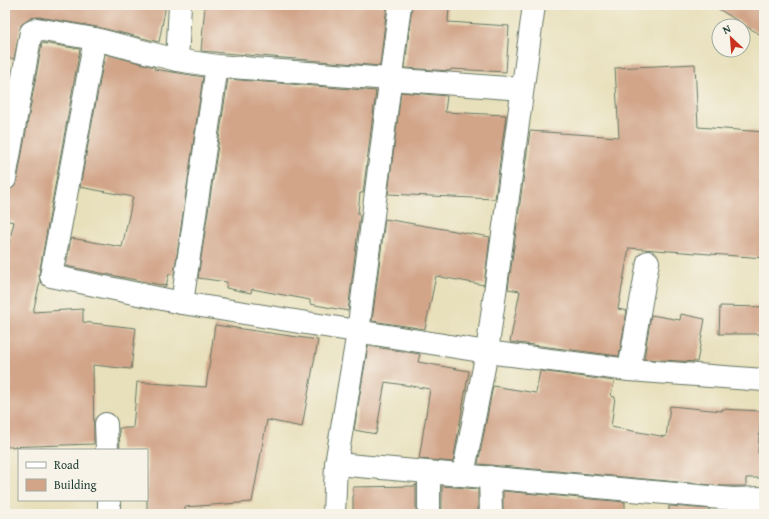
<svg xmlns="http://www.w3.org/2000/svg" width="769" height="519" font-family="'Gentium Book Plus',serif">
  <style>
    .building { fill: #d2a589 }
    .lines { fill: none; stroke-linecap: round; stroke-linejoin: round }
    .minor-casing { stroke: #657663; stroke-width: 24 }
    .minor { stroke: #fff; stroke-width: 22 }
  </style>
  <rect width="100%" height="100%" fill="#f7f3e8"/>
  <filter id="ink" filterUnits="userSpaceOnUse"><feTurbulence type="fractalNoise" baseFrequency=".025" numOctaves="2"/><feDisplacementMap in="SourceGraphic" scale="8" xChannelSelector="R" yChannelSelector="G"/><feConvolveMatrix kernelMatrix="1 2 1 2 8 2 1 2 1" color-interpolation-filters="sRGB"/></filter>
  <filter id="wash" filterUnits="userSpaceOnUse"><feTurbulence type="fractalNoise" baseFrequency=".012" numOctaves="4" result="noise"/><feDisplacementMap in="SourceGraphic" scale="16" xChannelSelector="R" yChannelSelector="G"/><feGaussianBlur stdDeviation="0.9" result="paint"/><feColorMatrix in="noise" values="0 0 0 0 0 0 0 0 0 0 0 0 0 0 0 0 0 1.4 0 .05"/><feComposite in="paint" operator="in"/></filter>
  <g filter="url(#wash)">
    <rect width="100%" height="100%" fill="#e8e0bb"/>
    <g id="blocks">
      <!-- building -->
      <g class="building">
        <polygon points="5,5 166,5 159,42 97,27 39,17 31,18 21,25 14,59 5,58"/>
        <polygon points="205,5 387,5 380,66 201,51"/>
        <polygon points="412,5 449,5 448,22 509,26 506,72 451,69 450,71 405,68"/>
        <polygon points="712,5 764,5 764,37"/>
        <polygon points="42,43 80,49 39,274 40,282 33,312 83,309 83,322 136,328 131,369 93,365 94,444 5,447 5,259 14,222 5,220 5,191 14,187 17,181"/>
        <polygon points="105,54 155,67 154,69 203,77 174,275 169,274 166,286 66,266 71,238 122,247 133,197 80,187"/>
        <polygon points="695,64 698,127 764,132 764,258 629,248 618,309 627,311 619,356 510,342 520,291 508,289 530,131 619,137 615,68"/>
        <polygon points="228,79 376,91 363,193 360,193 358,214 360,215 348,311 310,304 310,300 252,289 251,293 226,288 227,282 198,278"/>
        <polygon points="401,92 447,96 445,112 506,115 495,199 388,194"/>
        <polygon points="385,219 490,237 484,285 436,276 425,329 372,321"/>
        <polygon points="720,306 764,307 763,334 719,334"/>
        <polygon points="681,314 705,319 697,362 644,359 651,315 680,320"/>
        <polygon points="215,325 318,340 302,427 267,420 252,502 185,507 185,514 147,514 147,450 120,450 119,428 133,428 137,382 206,387"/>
        <polygon points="368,346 420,354 418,362 469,371 453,462 419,459 430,389 385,382 376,434 354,430"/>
        <polygon points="540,371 614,381 611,396 615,397 611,427 666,437 670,406 722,411 722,409 761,411 758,453 764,453 764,478 746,478 746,486 723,486 478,464 493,386 536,393"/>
        <polygon points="416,484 416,514 353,514 353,487 416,486"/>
        <polygon points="442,486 478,489 478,514 442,514"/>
        <polygon points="503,491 625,502 625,514 503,514"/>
        <polygon points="669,506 709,509 709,514 669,514"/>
      </g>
    </g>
  </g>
  <g filter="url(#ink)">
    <use href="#blocks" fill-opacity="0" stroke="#657663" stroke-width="1"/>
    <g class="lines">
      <!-- minor casing -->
      <g class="minor-casing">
        <g id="minor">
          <polyline points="95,39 51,276 182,303 487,352 629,370 764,380"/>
          <polyline points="177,60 180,5"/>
          <polyline points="5,179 31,32 37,29 95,39 177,60 217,66 521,89"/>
          <polyline points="182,303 217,66"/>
          <polyline points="629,370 648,262"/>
          <polyline points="106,424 107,450"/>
          <polyline points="336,464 733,499 764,498"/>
          <polyline points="463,475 487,352 534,5"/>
          <polyline points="490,477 491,514"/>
          <polyline points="109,500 109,514"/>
          <polyline points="334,514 336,464 358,332 400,5"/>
          <polyline points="429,514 429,473"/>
        </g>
      </g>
      <!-- minor -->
      <use href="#minor" class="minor"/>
    </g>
  </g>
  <!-- margin -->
  <rect width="769" height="519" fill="none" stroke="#f7f3e8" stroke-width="20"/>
  <!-- legend -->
  <rect x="18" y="449" width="130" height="52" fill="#f7f3e8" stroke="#a1aaa0"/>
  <rect x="26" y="462" width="20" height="6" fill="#ffffff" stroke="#a1aaa0"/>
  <text x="54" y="469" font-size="12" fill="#1f3d34">Road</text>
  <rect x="26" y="479" width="20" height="12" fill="#d2a589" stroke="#a1aaa0"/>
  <text x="54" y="489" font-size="12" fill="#1f3d34">Building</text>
  <!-- north arrow -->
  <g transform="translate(731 38) rotate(334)"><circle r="19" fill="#f7f3e8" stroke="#a1aaa0"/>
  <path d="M0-3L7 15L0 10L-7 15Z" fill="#c8321e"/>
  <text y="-6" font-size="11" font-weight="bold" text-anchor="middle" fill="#1f3d34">N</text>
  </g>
</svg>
